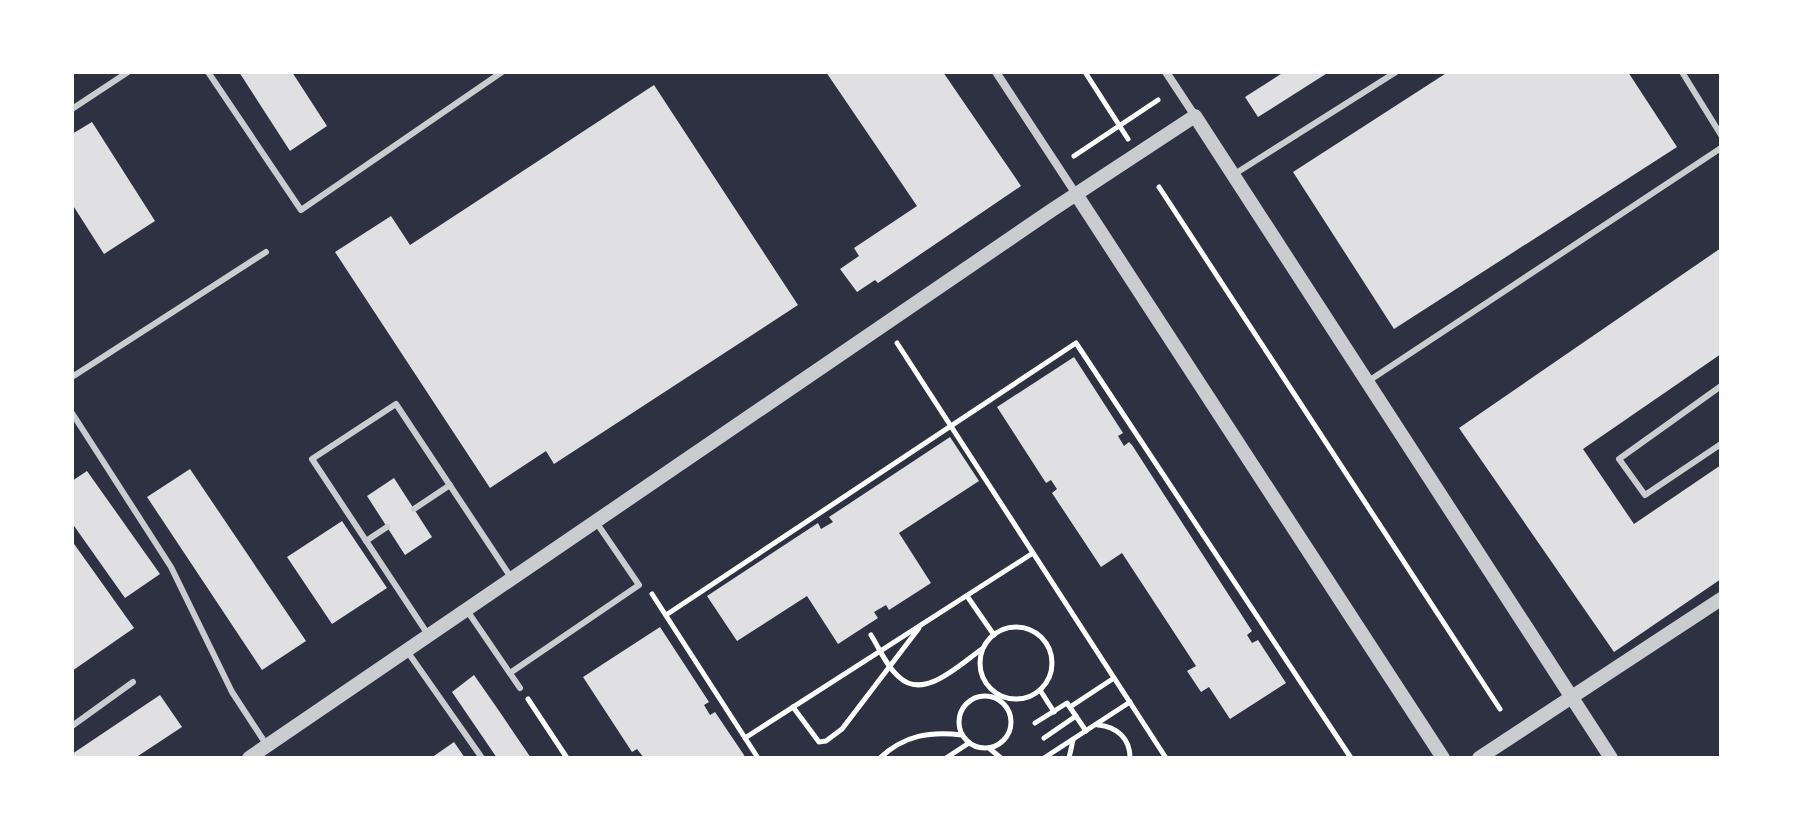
<svg xmlns="http://www.w3.org/2000/svg" width="1793" height="830" font-family="'Work Sans',sans-serif">
  <style>
    .building { fill: #e0e0e3 }
    .lines { fill: none; stroke-linecap: round; stroke-linejoin: round }
    .path { stroke: #fff; stroke-width: 5 }
    .service { stroke: #caccd0; stroke-width: 6 }
    .minor { stroke: #caccd0; stroke-width: 8 }
    .tertiary { stroke: #caccd0; stroke-width: 14 }
  </style>
  <rect width="100%" height="100%" fill="#2d3142"/>
  <!-- building -->
  <g class="building">
    <polygon points="239,72 292,72 327,126 290,151"/>
    <polygon points="826,72 943,72 1021,186 878,283 875,280 857,292 840,269 859,256 854,248 917,206"/>
    <polygon points="1284,72 1329,72 1258,117 1245,97"/>
    <polygon points="1448,72 1628,72 1677,147 1394,329 1293,172"/>
    <polygon points="654,85 798,305 554,464 546,451 490,488 335,252 391,216 410,245"/>
    <polygon points="92,122 155,221 104,254 72,204 72,134"/>
    <polygon points="1721,248 1721,354 1583,449 1634,524 1721,465 1721,579 1614,652 1459,428"/>
    <polygon points="1074,357 1123,433 1118,436 1124,446 1129,442 1132,445 1252,631 1247,635 1252,643 1258,640 1286,683 1230,719 1209,687 1201,692 1187,671 1196,666 1122,553 1101,567 1052,493 1057,489 1051,480 1046,483 997,407"/>
    <polygon points="950,437 979,481 899,533 931,583 889,610 886,605 874,612 878,618 838,644 807,596 737,641 707,596 818,523 821,529 833,522 829,517"/>
    <polygon points="190,469 306,641 262,670 147,497"/>
    <polygon points="87,471 160,574 125,598 72,523 72,481"/>
    <polygon points="394,478 432,537 405,555 367,496"/>
    <polygon points="342,521 387,588 332,624 287,557"/>
    <polygon points="72,541 134,628 72,671"/>
    <polygon points="660,627 709,702 704,705 710,715 715,712 746,758 644,758 637,749 632,752 583,677"/>
    <polygon points="474,675 497,708 531,758 497,758 452,692"/>
    <polygon points="160,695 182,727 135,758 72,758 72,754"/>
    <polygon points="454,742 465,758 431,758"/>
  </g>
  <g class="lines">
    <!-- path -->
    <g class="path">
      <polyline points="1085,72 1128,139"/>
      <polyline points="1074,156 1158,100"/>
      <polyline points="1159,187 1500,709"/>
      <polyline points="897,343 1166,758"/>
      <polyline points="652,594 758,758"/>
      <polyline points="967,596 994,635"/>
      <polyline points="666,615 1076,343 1351,758"/>
      <circle cx="1016" cy="663" r="36"/>
      <path d="M871 635C879 648 887 667 899 677 924 701 960 664 982 649"/>
      <polyline points="1040,690 1054,712"/>
      <circle cx="985" cy="722" r="26"/>
      <polyline points="528,699 567,758"/>
      <polyline points="793,707 819,742 826,741 842,729 919,628"/>
      <polyline points="1070,707 1114,678"/>
      <polyline points="1035,723 1067,703 1086,731"/>
      <path d="M1098 725C1117 727 1130 738 1130 758"/>
      <polyline points="745,738 1033,553"/>
      <polyline points="1044,738 1076,716"/>
      <polyline points="990,749 1001,758"/>
      <path d="M880 758C904 735 931 731 962 735"/>
      <polyline points="946,758 969,743"/>
      <polyline points="1044,758 1130,702"/>
      <polyline points="1069,758 1073,740"/>
    </g>
    <!-- service -->
    <g class="service">
      <polyline points="208,72 301,210 502,72"/>
      <polyline points="1682,72 1721,135"/>
      <polyline points="72,109 128,72"/>
      <polyline points="1233,175 1396,72"/>
      <polyline points="72,377 266,252"/>
      <polyline points="1367,382 1721,148"/>
      <polyline points="1721,386 1619,459 1645,495 1721,444"/>
      <polyline points="72,413 171,567 232,692 266,744"/>
      <polyline points="414,509 450,485"/>
      <polyline points="366,541 387,527"/>
      <polyline points="466,609 520,688"/>
      <polyline points="427,633 312,459 396,404 512,579"/>
      <polyline points="407,651 482,758"/>
      <polyline points="510,673 639,585 596,522"/>
      <polyline points="72,726 133,682"/>
    </g>
    <!-- minor -->
    <g class="minor">
      <polyline points="996,72 1076,194"/>
      <polyline points="1166,72 1195,116"/>
    </g>
    <!-- tertiary -->
    <g class="tertiary">
      <polyline points="1076,194 1443,758"/>
      <polyline points="249,758 1052,210 1195,116 1611,758"/>
      <polyline points="1479,758 1721,599"/>
    </g>
  </g>
  <!-- border -->
  <rect width="1793" height="830" fill="none" stroke="#ffffff" stroke-width="148"/>
</svg>
